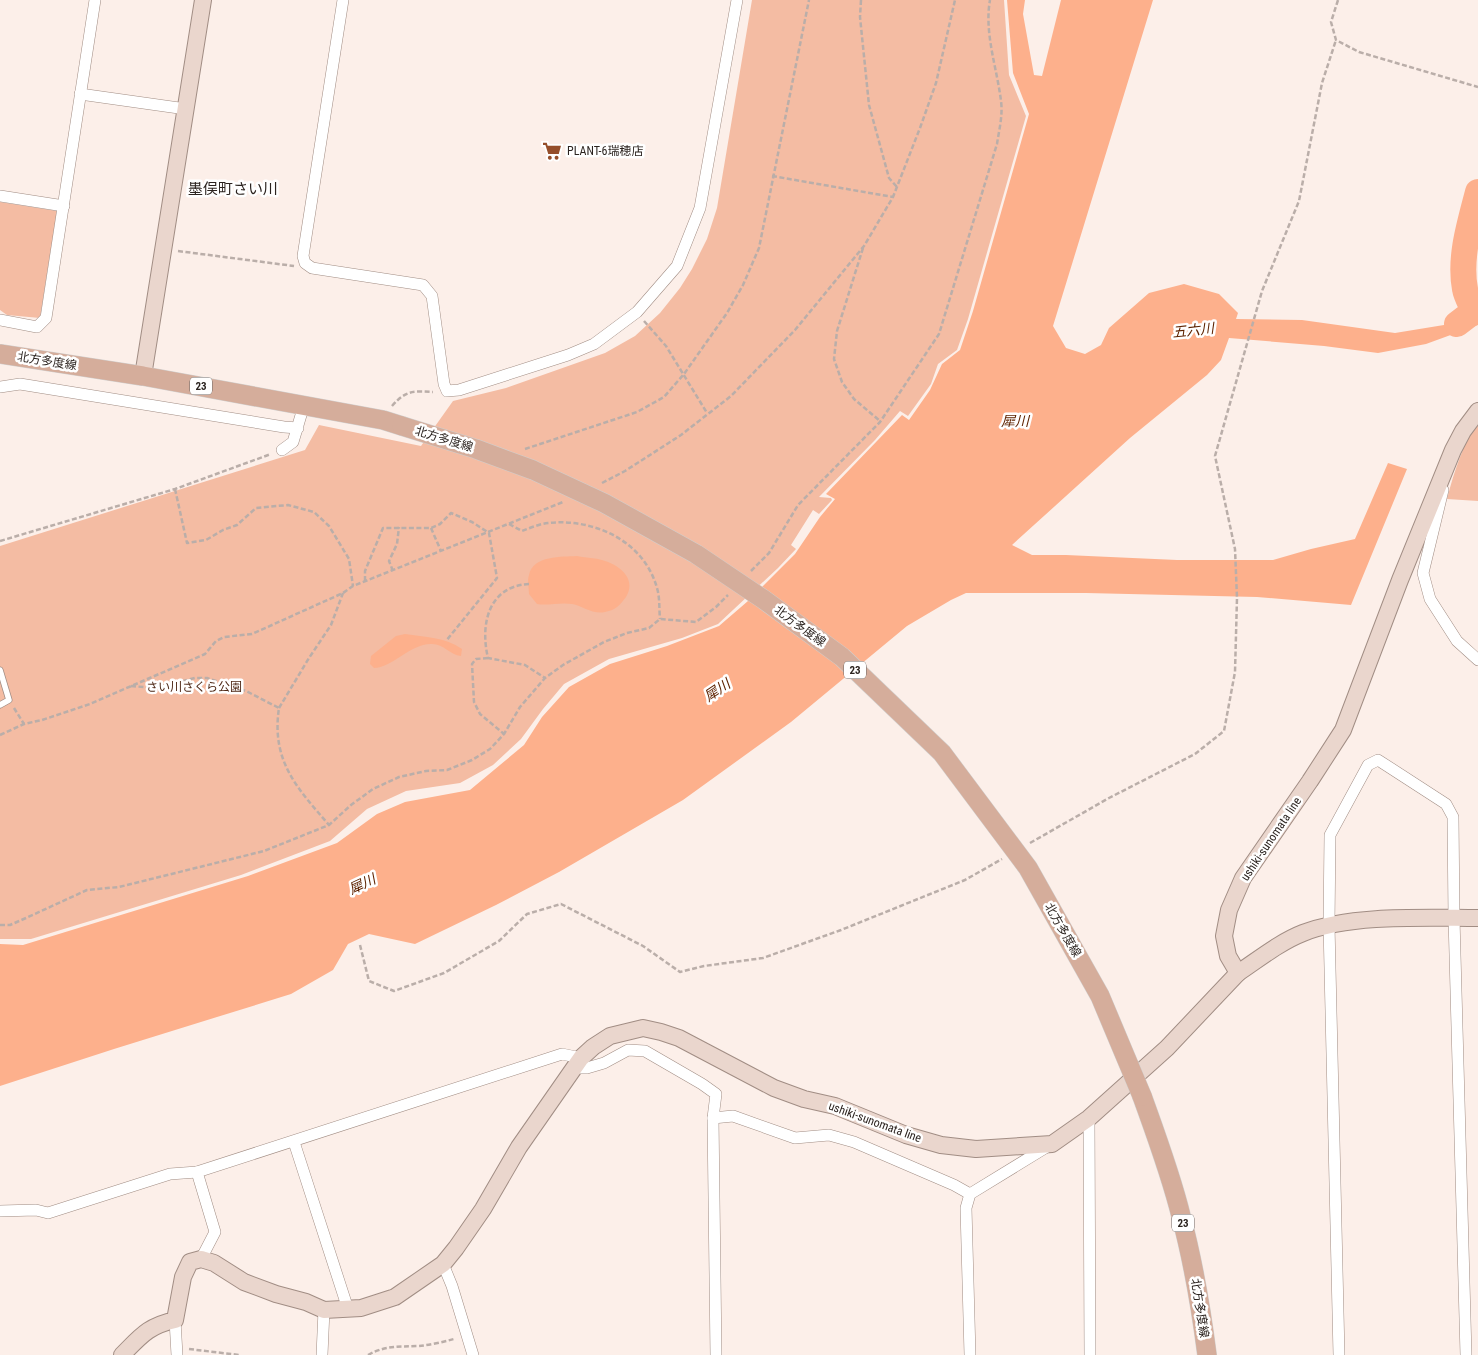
<svg xmlns="http://www.w3.org/2000/svg" width="1478" height="1355" font-family="'Roboto Condensed','Noto Sans JP',sans-serif">
  <style>
    .green { fill: #f4bca3 }
    .water { fill: #fdb08c }
    .lines { fill: none; stroke-linecap: round; stroke-linejoin: round }
    .river { stroke: #fdb08c; stroke-width: 26 }
    .lane-casing { stroke: #a18d84; stroke-width: 7 }
    .street-casing { stroke: #a18d84; stroke-width: 12 }
    .secondary-casing { stroke: #a18d84; stroke-width: 18 }
    .primary-casing { stroke: #d0cfce; stroke-width: 20 }
    .path { stroke: #baaea9; stroke-width: 2.5; stroke-dasharray: 5 2.5; stroke-linecap: butt }
    .lane { stroke: #fff; stroke-width: 5.5 }
    .street { stroke: #fff; stroke-width: 11 }
    .secondary { stroke: #ead6cd; stroke-width: 16 }
    .primary { stroke: #d5ad9b; stroke-width: 19 }
    .primary-bridge-casing { stroke: #d0cfce; stroke-width: 20; stroke-linecap: butt }
    .primary-bridge { stroke: #d5ad9b; stroke-width: 19 }
    .labels { text-anchor: middle; stroke-width: 5; stroke-linejoin: round; paint-order: stroke }
    .shield { fill: #fff; stroke: #6b6562; stroke-width: 1 }
    .shield-label { font-size: 11px; font-weight: bold; fill: #2b231f }
    .poi-label { font-size: 12px; fill: #2b231f; stroke: #fff; text-anchor: start }
    .street-label { font-size: 12px; fill: #2b231f; stroke: #fff }
    .park-label { font-size: 12px; fill: #4d2715; stroke: #fff }
    .water-label { font-size: 14px; font-style: italic; fill: #5e2301; stroke: #fff }
    .quarter-label { font-size: 15px; fill: #2b231f; stroke: #fff }
  </style>
  <rect width="100%" height="100%" fill="#fcefe9"/>
  <!-- green -->
  <g class="green">
    <polygon points="752,0 1004,0 1009,75 1026,116 968,319 957,350 938,364 931,384 908,416 900,411 875,440 819,497 831,498 832,500 819,514 813,510 791,545 796,549 778,568 718,624 682,638 609,659 564,684 543,709 521,739 493,765 460,783 406,791 367,809 330,841 241,875 31,939 0,939 0,546 305,450 319,425 421,446 453,401 506,388 605,353 635,336 660,313 680,288 692,269 707,239 717,208"/>
    <polygon points="0,202 57,211 40,318 7,315 0,310"/>
    <path d="M1478 418V501L1447 499C1454 471 1464 443 1478 418Z"/>
  </g>
  <!-- water -->
  <g class="water">
    <polygon points="1007,0 1025,0 1023,14 1034,75 1042,76 1061,0 1153,0 1053,326 1066,348 1085,354 1101,345 1109,328 1149,293 1184,284 1219,294 1238,313 1236,319 1302,320 1395,333 1450,324 1458,312 1463,300 1478,297 1478,325 1426,344 1378,353 1324,346 1229,338 1221,360 1207,375 1130,438 1012,545 1032,555 1066,555 1177,560 1273,560 1311,549 1355,539 1388,463 1407,469 1351,605 1257,597 1086,593 966,593 951,600 907,626 791,722 683,800 559,872 496,905 415,944 369,934 348,944 333,970 291,994 114,1049 0,1086 0,944 23,945 248,876 337,843 377,814 405,802 470,790 524,745 542,717 569,687 610,664 667,646 719,626 748,601 795,554 820,517 835,499 826,494 902,415 909,420 930,390 942,364 960,350 973,311 1029,114 1013,73"/>
    <path d="M577 556C587 558 599 558 608 562 623 568 636 581 626 597 620 605 616 610 605 612 593 615 583 606 572 604 560 602 548 606 537 604L529 594C529 588 527 580 529 575 533 555 562 557 577 556Z"/>
    <path d="M405 634C425 637 445 637 462 649L461 656C450 655 444 644 432 644 411 643 392 668 374 668L370 664 371 656 396 636Z"/>
  </g>
  <g class="lines">
    <!-- river -->
    <path class="river" d="M1457 324 1474 311C1471 304 1466 296 1465 289 1459 257 1470 223 1478 192"/>
    <!-- lane casing -->
    <g class="lane-casing">
      <polyline id="lane" points="0,670 9,700 0,705"/>
    </g>
    <!-- street casing -->
    <g class="street-casing">
      <g id="street">
        <polyline points="343,0 303,256 305,263 312,268 423,285 432,296 444,384 447,391 459,390 568,355 594,344 637,312 677,266 700,208 737,0"/>
        <polyline points="80,94 186,109"/>
        <polyline points="0,196 64,206"/>
        <polyline points="0,320 37,327 46,318 95,0"/>
        <polyline points="0,387 20,384 284,427 298,428"/>
        <polyline points="282,450 293,442 304,405"/>
        <polyline points="1443,490 1423,573 1430,599 1457,641 1478,660"/>
        <polyline points="572,1068 587,1068 604,1063 628,1050 645,1051 702,1084 716,1094 713,1118 733,1116 795,1138 829,1135 854,1142 954,1185 970,1194"/>
        <polyline points="713,1118 716,1355"/>
        <polyline points="1089,1118 1090,1355"/>
        <polyline points="294,1142 348,1309"/>
        <polyline points="0,1211 36,1210 48,1213 170,1174 197,1172"/>
        <polyline points="201,1259 215,1232 197,1172 562,1054 581,1058"/>
        <polyline points="443,1264 452,1286 473,1355"/>
        <polyline points="175,1320 177,1355"/>
        <polyline points="322,1355 324,1310"/>
        <polyline points="970,1355 966,1208 970,1194 1050,1145"/>
        <polyline points="1339,1355 1329,925 1330,835 1368,765 1378,760 1446,804 1453,817 1454,918 1466,1355"/>
      </g>
    </g>
    <!-- secondary casing -->
    <g class="secondary-casing">
      <g id="secondary">
        <polyline points="143,376 203,0"/>
        <path d="M1238 973C1259 959 1280 942 1303 933 1351 914 1426 918 1478 918"/>
        <path d="M122 1355C141 1336 148 1326 175 1320L183 1277 190 1262 201 1259 214 1263 244 1282 276 1294 306 1302 324 1310 361 1308 395 1297 443 1264 456 1248 483 1209 519 1147 581 1058 593 1047 610 1036 643 1028 661 1032 679 1038 774 1088 804 1099 835 1106 906 1135 941 1145 976 1149 1052 1144 1089 1118 1167 1048 1238 973 1228 956 1224 936 1229 910 1243 878 1310 781 1343 730 1400 580 1453 450 1463 431 1478 411"/>
      </g>
    </g>
    <!-- primary casing -->
    <g class="primary-casing">
      <g id="primary">
        <polyline points="0,354 143,376 383,420 402,426"/>
        <path d="M1142 1096C1156 1135 1171 1175 1181 1216 1193 1261 1201 1308 1207 1355"/>
      </g>
    </g>
    <!-- path -->
    <g class="path">
      <polyline points="861,0 860,17 869,105 889,178 897,187"/>
      <polyline points="1338,0 1331,22 1336,40 1359,52 1478,87"/>
      <polyline points="772,176 893,197"/>
      <polyline points="863,248 837,331 834,359 842,382 854,399 880,421"/>
      <polyline points="178,251 294,266"/>
      <polyline points="644,321 666,346 707,413"/>
      <path d="M392 406C406 390 413 391 433 392"/>
      <polyline points="525,449 637,412 664,397 684,374 727,313 743,285 759,248 809,0"/>
      <polyline points="602,483 625,471 681,435 731,396 795,330 864,246 893,197 920,128 936,83 955,0"/>
      <polyline points="175,489 187,543 206,540 223,530 237,525 256,508 288,505 314,512 329,526 349,559 353,586"/>
      <path d="M509 524 522 531C530 528 539 524 548 523 594 518 644 541 657 588 660 598 659 609 660 619"/>
      <polyline points="431,528 441,551"/>
      <polyline points="0,541 175,489 271,454"/>
      <polyline points="393,571 389,561 397,544 399,527"/>
      <path d="M751 571 769 553 798 505 880 422 939 334 997 144C999 130 1003 116 1001 101 997 68 984 33 990 0"/>
      <polyline points="365,581 365,571 383,528 431,528 440,524 451,513 472,522 489,533 497,578 446,641"/>
      <path d="M529 584C488 586 480 625 488 658L525 665 545 678"/>
      <polyline points="488,658 476,659 472,664 474,702 480,714 504,734"/>
      <path d="M131 686 155 688 195 678H207L246 691 279 708C271 761 297 788 329 825"/>
      <polyline points="14,708 24,724"/>
      <polyline points="279,708 309,658 331,625 343,593"/>
      <polyline points="0,735 24,724 42,720 90,704 205,654 216,641 224,637 252,634 343,593 353,586 563,502"/>
      <polyline points="1030,843 1109,798 1195,754 1224,731 1235,672 1237,598 1235,549 1215,456 1262,291 1299,201 1322,83 1336,40"/>
      <polyline points="0,925 10,925 26,918 87,890 119,887 264,851 329,825 351,805 373,789 399,777 426,771 447,770 472,760 490,749 504,734 520,707 545,678 563,665 604,642 627,633 649,628 660,619 696,622 716,607 728,595"/>
      <polyline points="360,945 369,981 394,991 444,973 499,941 527,914 561,904 643,946 680,972 704,966 763,958 841,930 965,880 1002,859"/>
      <polyline points="189,1349 239,1355"/>
      <path d="M368 1355C386 1345 399 1347 419 1346 430 1345 443 1342 454 1339"/>
    </g>
    <!-- lane -->
    <use href="#lane" class="lane"/>
    <!-- street -->
    <use href="#street" class="street"/>
    <!-- secondary -->
    <use href="#secondary" class="secondary"/>
    <!-- primary -->
    <use href="#primary" class="primary"/>
    <!-- primary-bridge casing -->
    <g class="primary-bridge-casing">
      <polyline id="primary-bridge" points="402,426 476,449 533,470 604,503 696,554 763,599 842,657 942,753 1028,868 1100,996 1142,1096"/>
    </g>
    <!-- primary-bridge -->
    <use href="#primary-bridge" class="primary-bridge"/>
  </g>
  <!-- icons -->
  <defs>
    <g id="supermarket-bare" transform="scale(1.5)"><path d="M-6-5.5h2.5l.6 2H6L4.5 2H-2.5L-4.4-4H-6ZM-1.5 3.2a1.3 1.3 0 1 0 .1 0ZM3 3.2a1.3 1.3 0 1 0 .1 0Z" fill="#954e2a" stroke="#fff" stroke-width="2.5" paint-order="stroke"/></g>
  </defs>
  <g fill-rule="evenodd">
    <use href="#supermarket-bare" x="552" y="151"/>
  </g>
  <g class="labels">
    <!-- shield labels -->
    <g class="shield">
      <rect x="190" y="377.5" width="22" height="17" rx="4"/>
      <rect x="844" y="661.5" width="22" height="17" rx="4"/>
      <rect x="1172" y="1214.5" width="22" height="17" rx="4"/>
    </g>
    <g class="shield-label">
      <text x="201" y="390">23</text>
      <text x="855" y="674">23</text>
      <text x="1183" y="1227">23</text>
    </g>
    <!-- poi labels -->
    <g class="poi-label">
      <text x="567" y="155">PLANT-6瑞穂店</text>
    </g>
    <!-- street labels -->
    <g class="street-label">
      <text transform="translate(47 361) rotate(9)" y="4">北方多度線</text>
      <text transform="translate(444 439) rotate(17)" y="4">北方多度線</text>
      <text transform="translate(800 626) rotate(36)" y="4">北方多度線</text>
      <text transform="translate(1271 839) rotate(-56)" y="4">ushiki-sunomata line</text>
      <text transform="translate(1063 930) rotate(60)" y="4">北方多度線</text>
      <text transform="translate(875 1122) rotate(20)" y="4">ushiki-sunomata line</text>
      <text transform="translate(1200 1308) rotate(81)" y="4">北方多度線</text>
    </g>
    <!-- park labels -->
    <g class="park-label">
      <text x="194" y="691">さい川さくら公園</text>
    </g>
    <!-- water labels -->
    <g class="water-label">
      <text transform="translate(1193 330) rotate(-6)" y="5">五六川</text>
      <text x="1015" y="426">犀川</text>
      <text transform="translate(717 690) rotate(-34)" y="5">犀川</text>
      <text transform="translate(362 884) rotate(-25)" y="5">犀川</text>
    </g>
    <!-- quarter labels -->
    <g class="quarter-label">
      <text x="233" y="194">墨俣町さい川</text>
    </g>
  </g>
</svg>
